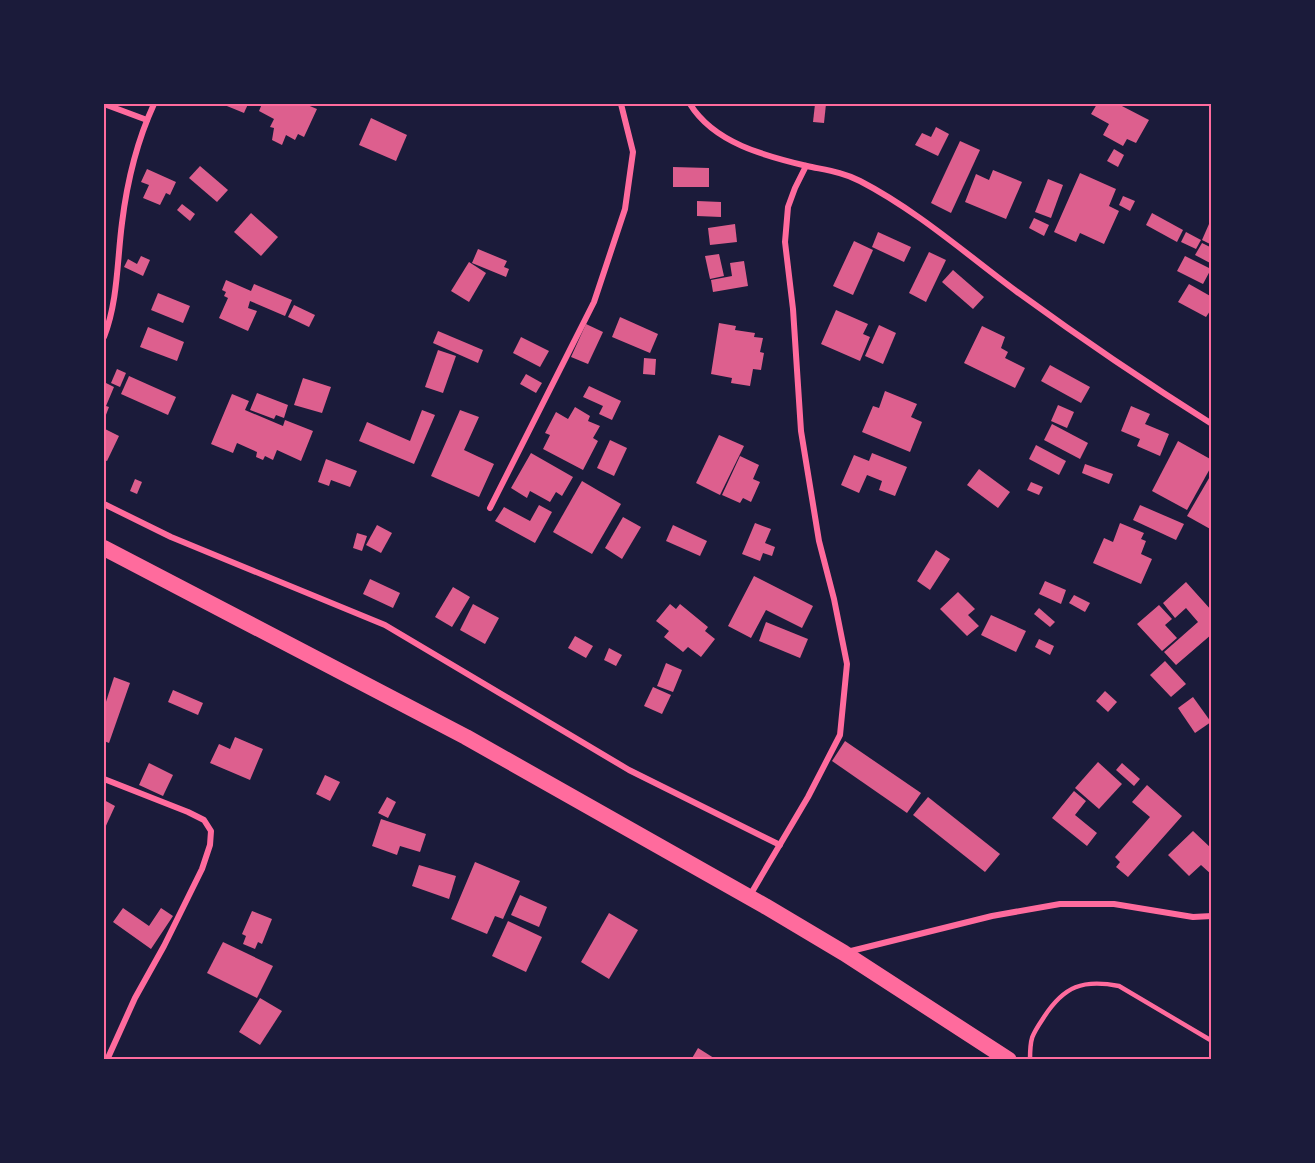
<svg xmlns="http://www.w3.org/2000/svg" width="1315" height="1163" font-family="Barlow,sans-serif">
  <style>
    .building { fill: #dd5f8e }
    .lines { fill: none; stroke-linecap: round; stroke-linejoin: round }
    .service { stroke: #ff6b9d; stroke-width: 4.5 }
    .minor { stroke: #ff6b9d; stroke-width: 6 }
    .trunk { stroke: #ff6b9d; stroke-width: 16 }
    .neatline { fill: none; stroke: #ff6b9d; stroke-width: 2 }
  </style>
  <rect width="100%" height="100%" fill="#1b1b3a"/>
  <!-- building -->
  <g class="building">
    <polygon points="222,104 248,104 244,113"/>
    <polygon points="262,104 305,104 317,109 304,137 298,134 295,140 286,135 282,145 272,140 274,128 270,127 274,119 259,111"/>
    <polygon points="815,104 826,104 824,123 813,122"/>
    <polygon points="1097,104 1118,104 1149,120 1136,143 1127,139 1123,146 1103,135 1109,124 1091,114"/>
    <polygon points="371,118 407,135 396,161 359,145"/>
    <polygon points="936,127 949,134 938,156 915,145 922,133 931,137"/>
    <polygon points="960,141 980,150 951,213 931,203"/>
    <polygon points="1114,149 1124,155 1118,167 1107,161"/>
    <polygon points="200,166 228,190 217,202 189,178"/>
    <polygon points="673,167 709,168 709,187 673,187"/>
    <polygon points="147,169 176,182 170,195 166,193 160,205 143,198 149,185 141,182"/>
    <polygon points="993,170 1022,182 1006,219 965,202 976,174 989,180"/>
    <polygon points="1080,173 1116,189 1109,206 1119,211 1104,244 1080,233 1076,242 1054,232"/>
    <polygon points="1048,179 1063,185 1051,218 1035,212"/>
    <polygon points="1123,196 1135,201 1130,211 1119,205"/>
    <polygon points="697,201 721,202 721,217 697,216"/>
    <polygon points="182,204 195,214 190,221 177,210"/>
    <polygon points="251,213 278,237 261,256 234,232"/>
    <polygon points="1152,213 1183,230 1177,242 1146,225"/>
    <polygon points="1034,218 1049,225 1044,236 1029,228"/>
    <polygon points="735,224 737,242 710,245 708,228"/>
    <polygon points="1209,224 1212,225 1212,245 1202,240"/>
    <polygon points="878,232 911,247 904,262 872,247"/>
    <polygon points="1186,232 1201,240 1196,249 1181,242"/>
    <polygon points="854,241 873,250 853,295 833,286"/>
    <polygon points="1202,243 1212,248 1212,264 1195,255"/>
    <polygon points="478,249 507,261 504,267 509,269 506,277 472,263"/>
    <polygon points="929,252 946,260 926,302 909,293"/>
    <polygon points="719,254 724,276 710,279 705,256"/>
    <polygon points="141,256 150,260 143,276 124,267 128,259 137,264"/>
    <polygon points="1185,256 1211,269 1203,284 1177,271"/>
    <polygon points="744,261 748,286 713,292 711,280 732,276 730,263"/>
    <polygon points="469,262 486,273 469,302 451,291"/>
    <polygon points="953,270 984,297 973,309 942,282"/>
    <polygon points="226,280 251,291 254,284 292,300 285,316 250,301 248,308 257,311 248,331 219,318 228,298 224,296 226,292 222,290"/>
    <polygon points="1189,284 1212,297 1212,308 1206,317 1178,302"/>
    <polygon points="158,293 190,306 183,323 151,310"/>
    <polygon points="294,305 315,315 309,327 288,317"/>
    <polygon points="836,310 868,324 863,334 870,337 860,361 821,344"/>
    <polygon points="620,317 658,334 650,353 612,337"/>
    <polygon points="719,323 736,326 735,330 755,333 754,337 763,338 760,352 764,353 761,370 753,369 750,386 731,383 732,378 711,374"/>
    <polygon points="586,324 603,332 588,364 571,357"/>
    <polygon points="879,325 896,333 883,364 865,356"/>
    <polygon points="982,326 1005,337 1001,348 1008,352 1005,358 1025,368 1015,388 964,363"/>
    <polygon points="148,327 184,342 177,361 140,347"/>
    <polygon points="438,331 483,350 478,363 433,343"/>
    <polygon points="521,337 549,351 540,367 513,353"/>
    <polygon points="438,350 456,356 443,393 425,387"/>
    <polygon points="644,358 656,359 655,375 643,374"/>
    <polygon points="1050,365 1090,387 1081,403 1041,381"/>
    <polygon points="117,369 126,373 120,387 111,383"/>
    <polygon points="526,374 542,383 536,393 520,384"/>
    <polygon points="129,376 176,397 168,415 121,394"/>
    <polygon points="303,378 331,387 322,413 294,405"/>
    <polygon points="104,382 114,387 106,406 109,407 104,420"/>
    <polygon points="589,386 621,401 612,420 599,414 603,406 583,397"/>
    <polygon points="885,391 917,404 911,417 922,422 910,452 862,432 873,406 879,408"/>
    <polygon points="257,393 288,405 284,418 276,415 274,419 250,410"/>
    <polygon points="232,394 249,401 245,410 283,426 285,420 313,431 301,461 277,450 273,460 265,456 263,460 256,457 257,452 237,443 233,453 211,444"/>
    <polygon points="1058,405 1074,412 1067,428 1051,421"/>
    <polygon points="1131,406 1150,414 1145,424 1169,434 1160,456 1137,446 1140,439 1121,431"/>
    <polygon points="575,407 590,416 588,421 600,426 593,438 598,441 583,470 543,449 550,435 545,433 556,412 568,419"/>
    <polygon points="422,410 435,415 414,464 359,441 367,422 410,441"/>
    <polygon points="460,410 479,417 464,450 494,464 479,497 431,476"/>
    <polygon points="1052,424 1088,443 1080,459 1044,440"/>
    <polygon points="105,429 119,436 107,461 104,460"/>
    <polygon points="719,435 744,446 720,495 696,483"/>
    <polygon points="610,440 627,448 614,476 597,468"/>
    <polygon points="1178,441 1212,460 1212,465 1187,510 1152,491"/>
    <polygon points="1036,445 1066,461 1059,475 1029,459"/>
    <polygon points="531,453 573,477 562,496 556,492 550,502 530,491 527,498 511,488"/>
    <polygon points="872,453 907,467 895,496 879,490 882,481 867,475 859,493 841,485 854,455 869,461"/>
    <polygon points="740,456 759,465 753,479 760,482 751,502 743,498 740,503 722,495"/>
    <polygon points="326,459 357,471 350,487 331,480 329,486 318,482"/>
    <polygon points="1085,464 1113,474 1109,484 1082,473"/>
    <polygon points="979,469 1010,492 998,508 967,485"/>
    <polygon points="1212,473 1212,530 1187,516"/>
    <polygon points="135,479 142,482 137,494 130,491"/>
    <polygon points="582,481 621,504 592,554 553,532"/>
    <polygon points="1031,482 1043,487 1039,495 1027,490"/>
    <polygon points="539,505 552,512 535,543 495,521 504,507 530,521"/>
    <polygon points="1140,505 1184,524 1176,540 1133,520"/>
    <polygon points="623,517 641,527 622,559 605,548"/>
    <polygon points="755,523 771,529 765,543 775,547 772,556 763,553 760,561 742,554"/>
    <polygon points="1120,523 1144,533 1141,539 1146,541 1141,554 1152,559 1141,584 1093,563 1104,538 1113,542"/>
    <polygon points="377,525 392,533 381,553 366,545"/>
    <polygon points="673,525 707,541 700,556 666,541"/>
    <polygon points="357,533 367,536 362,551 353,548"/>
    <polygon points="936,550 950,559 930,590 917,581"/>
    <polygon points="754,576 813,606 802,628 766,610 751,638 728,626"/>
    <polygon points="370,579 400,593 393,608 363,594"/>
    <polygon points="1045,581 1066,590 1061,604 1039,594"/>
    <polygon points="1186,582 1212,611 1212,634 1176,665 1164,652 1198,622 1186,608 1175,618 1163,603"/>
    <polygon points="453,587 470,597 452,627 435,617"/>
    <polygon points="958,592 975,609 968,615 979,626 967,636 940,609"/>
    <polygon points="1074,595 1090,603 1085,612 1069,603"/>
    <polygon points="473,604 499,618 485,644 460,630"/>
    <polygon points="670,604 676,609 680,604 708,627 705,631 715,639 701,657 688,647 683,652 664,637 669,631 656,621"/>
    <polygon points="1159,605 1172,619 1165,625 1177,638 1162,651 1137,624"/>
    <polygon points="1039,608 1055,622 1050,627 1034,614"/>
    <polygon points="991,615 1026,631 1016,652 981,635"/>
    <polygon points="766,622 808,639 800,658 759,641"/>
    <polygon points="575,636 593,646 586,658 568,648"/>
    <polygon points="1039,639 1054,646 1050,655 1035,647"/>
    <polygon points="609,648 622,655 616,666 604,660"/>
    <polygon points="1165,661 1186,684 1171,697 1150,675"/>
    <polygon points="666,663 682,670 673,692 657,686"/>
    <polygon points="114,677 130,683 109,743 104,741 104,708"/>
    <polygon points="653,687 671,695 662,714 644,706"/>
    <polygon points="173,690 203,703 198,715 168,702"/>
    <polygon points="1105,691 1117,702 1108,712 1096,701"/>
    <polygon points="1193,697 1211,722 1195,733 1178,708"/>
    <polygon points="235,737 263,749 250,780 210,763 219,744 230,749"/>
    <polygon points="845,741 921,793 907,813 832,761"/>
    <polygon points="1098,762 1122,784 1099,809 1075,788"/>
    <polygon points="149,763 173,775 163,796 139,785"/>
    <polygon points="1122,763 1140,779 1134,786 1116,770"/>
    <polygon points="325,775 340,782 330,801 316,794"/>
    <polygon points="1147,785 1182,816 1128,877 1116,867 1120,862 1115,857 1150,817 1132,802"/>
    <polygon points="1074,791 1086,801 1075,815 1097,833 1087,846 1052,818"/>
    <polygon points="387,797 396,802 388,818 378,813"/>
    <polygon points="928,797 1000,854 985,872 913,815"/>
    <polygon points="104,800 115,806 104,830"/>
    <polygon points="381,819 426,834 420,852 400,846 397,855 372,846"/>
    <polygon points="1193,831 1212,849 1212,875 1201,865 1189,876 1168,855"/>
    <polygon points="475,862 520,881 503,919 495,916 487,934 451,919"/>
    <polygon points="419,865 456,876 449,899 412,886"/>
    <polygon points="520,895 547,907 539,927 511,915"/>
    <polygon points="123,908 149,926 161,908 173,916 151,949 113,922"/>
    <polygon points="252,911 272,919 262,944 258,942 255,949 243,944 246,936 242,934"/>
    <polygon points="609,913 638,930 609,979 581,962"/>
    <polygon points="508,921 542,937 526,972 492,956"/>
    <polygon points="223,942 273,966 257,998 207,973"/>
    <polygon points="260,998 282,1011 260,1045 239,1032"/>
    <polygon points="698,1048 717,1060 691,1060"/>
  </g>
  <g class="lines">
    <!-- service -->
    <path class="service" d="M1030 1060C1030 1037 1032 1035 1044 1017 1064 986 1083 979 1119 986L1212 1041"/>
    <!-- minor -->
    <g class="minor">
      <polyline points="104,104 147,120"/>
      <path d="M690 104C714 143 765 156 807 166 825 170 843 172 860 181 916 210 965 253 1016 291 1079 337 1145 382 1212 424"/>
      <path d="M104 337C118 301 117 261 122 223 127 182 137 141 154 104"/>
      <polyline points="104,504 171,537 385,625 629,770 780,845"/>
      <polyline points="490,508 594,302 625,209 633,152 621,104"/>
      <polyline points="104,779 188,812 204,820 211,831 210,845 202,869 164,946 135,998 107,1060"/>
      <polyline points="749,897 808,797 840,735 847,664 834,599 819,541 801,431 793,309 785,242 788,207 795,188 806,166"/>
      <polyline points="847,952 992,916 1060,904 1114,904 1193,917 1212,916"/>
    </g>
    <!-- trunk -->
    <polyline class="trunk" points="104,548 466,737 765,906 844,953 1009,1060"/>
  </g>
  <!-- border -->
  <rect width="1315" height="1163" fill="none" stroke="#1b1b3a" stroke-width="210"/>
  <rect x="105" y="105" width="1105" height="953" class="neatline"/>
</svg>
